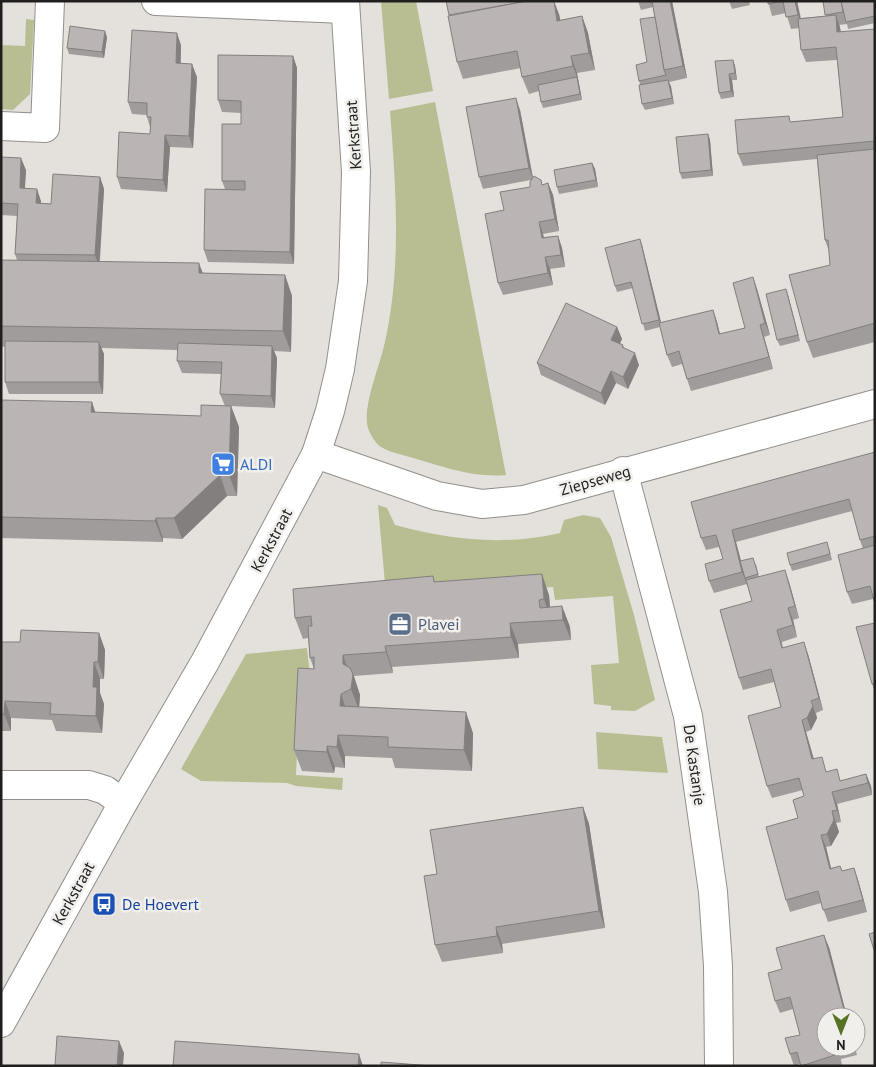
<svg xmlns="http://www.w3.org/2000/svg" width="876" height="1067" font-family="'PT Sans',sans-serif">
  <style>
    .green { fill: #b8be91 }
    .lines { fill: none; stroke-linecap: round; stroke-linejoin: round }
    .minor-casing { stroke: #92908c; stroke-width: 30 }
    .minor { stroke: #fff; stroke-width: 28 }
    .wall { fill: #a09c9b }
    .shaded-wall { fill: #827f7e }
    .building { fill: #bab5b4; stroke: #827f7e }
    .labels { text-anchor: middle; stroke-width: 5; stroke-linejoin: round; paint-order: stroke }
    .street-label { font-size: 16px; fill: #201f1e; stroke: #f1efeb }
    .shop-label { font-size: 16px; fill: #366cbe; stroke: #f1efeb; text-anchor: start }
    .service-label { font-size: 16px; fill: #4e5e75; stroke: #f1efeb; text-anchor: start }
    .transit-label { font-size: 16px; fill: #164399; stroke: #f1efeb; text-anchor: start }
  </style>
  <rect width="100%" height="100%" fill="#e4e1dd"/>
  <!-- green -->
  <g class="green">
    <polygon points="381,1 416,1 433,91 389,99"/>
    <polygon points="26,19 34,20 30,94 13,110 1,109 1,45 25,46"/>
    <path d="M435 102 506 475C473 478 444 467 413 458 403 455 389 452 381 447 375 443 370 434 368 428 362 409 379 367 384 346 402 270 396 188 390 111Z"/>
    <path d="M378 505 387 508 395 525C450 540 504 546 560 533L564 520 583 515 600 518 611 537 634 615 655 700 635 711 611 710V706L594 704 591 665 619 663 613 596 555 600 553 587 446 595H386Z"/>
    <polygon points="307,648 311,684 300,684 296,775 343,778 342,790 296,786 287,783 201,781 181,769 246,654"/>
    <polygon points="596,732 662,737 668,773 598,769"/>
  </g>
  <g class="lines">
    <!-- minor casing -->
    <g class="minor-casing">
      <g id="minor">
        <polyline points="156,1 344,9"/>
        <polyline points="1,126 45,128 50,1"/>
        <polyline points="316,454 437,496 482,504 524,500 875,404"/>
        <polyline points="623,471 688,716 713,892 718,966 719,1066"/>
        <polyline points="1,785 89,785 105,790 123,803"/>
        <polyline points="1,1023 123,803 205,662 316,454 330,411 340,369 353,281 356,172 345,1"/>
      </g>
    </g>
    <!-- minor -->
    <use href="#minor" class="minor"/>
  </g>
  <!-- wall -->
  <g class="wall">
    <polygon points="638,1 672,1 687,78 669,82 674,104 645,110 642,104 640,84 639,81 647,62 655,17 653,7 641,10"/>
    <polygon points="729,1 749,1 750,5 732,9"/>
    <polygon points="768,1 797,1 801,18 826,16 823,1 875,1 875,23 848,29 847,24 839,25 841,32 875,29 875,342 813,358 807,342 830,265 829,251 825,240 817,159 743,166 738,154 791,122 843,117 837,60 806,62 801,50 799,28 791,29 786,13 772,16"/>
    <polygon points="559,14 560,20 582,16 588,33 595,70 577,73 582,100 543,108 541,102 539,91 529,94 522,77 521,68 463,79 457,62"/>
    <polygon points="107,37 104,58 69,54 67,48"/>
    <polygon points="181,45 181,64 197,77 193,148 170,147 167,192 121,189 117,177 150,134 150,127 147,117 147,115 132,114 128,102"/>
    <polygon points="293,56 297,68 294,264 208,262 204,250 225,189 222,181 241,124 241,113 222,112 218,100"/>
    <polygon points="733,60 735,66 737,80 732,80 734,97 721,99 719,93"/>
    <polygon points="520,110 533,177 542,185 548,183 553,195 559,231 543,234 544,237 558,236 562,248 565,267 550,269 553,285 503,295 498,283 504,210 530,187 531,180 483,189 479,177"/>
    <polygon points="708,134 710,140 713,176 682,179 680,173"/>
    <polygon points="1,157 26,170 25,188 41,201 41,203 51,204 100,177 104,189 100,261 203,273 285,275 292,296 291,352 274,351 277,358 275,408 231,406 239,427 237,496 227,496 182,539 163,538 163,542 1,538 1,400 95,413 201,416 225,406 220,394 221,374 182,373 177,361 178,350 101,348 104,354 103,394 9,394 5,382 5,347 1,346 1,260 17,260 15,254 17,216 1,215"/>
    <polygon points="592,163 595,169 598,187 559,194 557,187"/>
    <polygon points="642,245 661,323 713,310 717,322 720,334 745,328 753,277 757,289 770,335 764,337 773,369 691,391 682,364 672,367 667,355 660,327 645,331 633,288 617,292 615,286"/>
    <polygon points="788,295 800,341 780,346 777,340"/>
    <polygon points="617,327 622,339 620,343 623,345 624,348 639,365 628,389 616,383 605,405 541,375 537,363"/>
    <polygon points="875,452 875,604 873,599 852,604 847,592 863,549 860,540 852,511 736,542 741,561 756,564 759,577 789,582 799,618 793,620 797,637 782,642 783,648 808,654 823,710 816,713 817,718 811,730 806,732 814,759 827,772 841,781 866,774 871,786 872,795 837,804 841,822 836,823 839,832 831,846 826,847 831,868 840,866 842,871 854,868 858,880 867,912 828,922 821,903 790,912 786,900 798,818 804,796 803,790 772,798 767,786 781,707 774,682 743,690 739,678 752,601 747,584 714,593 709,581 723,559 719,547 706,550 701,538"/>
    <polygon points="829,548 832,560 792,571 790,565"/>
    <polygon points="433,576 435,582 549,595 550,607 562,606 570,627 571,640 518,644 519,658 392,667 393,673 354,676 360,695 359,707 473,733 472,771 395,768 392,758 345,756 345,768 335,767 334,773 302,771 294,750 314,669 310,658 308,638 303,639 295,618"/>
    <polygon points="875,623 875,692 872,684"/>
    <polygon points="99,633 105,650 104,679 100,679 100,693 104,704 102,733 56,731 52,720 11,718 11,731 1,731 1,642 20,642"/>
    <polygon points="583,807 589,824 605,928 502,944 503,953 442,962 435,945 437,874"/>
    <polygon points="829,947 847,1017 826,1017 826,1047 855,1047 857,1055 841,1059 842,1066 801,1066 800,1064 794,1066 790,1054 800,1035 793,1009 780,1013 775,1001 782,969"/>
  </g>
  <!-- shaded-wall -->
  <g class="shaded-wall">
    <polygon points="554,1 559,14 564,38 557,21"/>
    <polygon points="670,1 672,1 687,78 683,66"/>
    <polygon points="795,1 797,1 802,27 798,15"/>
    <polygon points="836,15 840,27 842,44 837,32"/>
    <polygon points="582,16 588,33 595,70 589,53"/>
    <polygon points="105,31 107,37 104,58 102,52"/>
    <polygon points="177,33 181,45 180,75 176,63"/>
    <polygon points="293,56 297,68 294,264 290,252"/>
    <polygon points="571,56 577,73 582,100 580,94 577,77 573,66"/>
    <polygon points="733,60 735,66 737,80 735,73"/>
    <polygon points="192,64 197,77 193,148 189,136"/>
    <polygon points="729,74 732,80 734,97 731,91"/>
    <polygon points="668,80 671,86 674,104 672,98"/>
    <polygon points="516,98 520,110 533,180 529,168"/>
    <polygon points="708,134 710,140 713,176 711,170"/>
    <polygon points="165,135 170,147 167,192 163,180"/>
    <polygon points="21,158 26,170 24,200 20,188"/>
    <polygon points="592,163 595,169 598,187 596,180"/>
    <polygon points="100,177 104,189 99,267 95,255"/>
    <polygon points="548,183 553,195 559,231 555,219"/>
    <polygon points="37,189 41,201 40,215 36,203"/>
    <polygon points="539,222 543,234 546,250 542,238"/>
    <polygon points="558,236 562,248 565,267 561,255"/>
    <polygon points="640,239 642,245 662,326 659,320"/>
    <polygon points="545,257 550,269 553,285 548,273"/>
    <polygon points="199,263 207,284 199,273"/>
    <polygon points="285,275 292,296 291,352 283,331"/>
    <polygon points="753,277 757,289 770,335 765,323"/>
    <polygon points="786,289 788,295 800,341 798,335"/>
    <polygon points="713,310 717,322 723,347 719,334"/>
    <polygon points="760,325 764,337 773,369 769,357"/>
    <polygon points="617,327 622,339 616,352 611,340"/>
    <polygon points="99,342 104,354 103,394 99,382"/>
    <polygon points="272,346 277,358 275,408 271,396"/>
    <polygon points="635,353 639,365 628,389 623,377"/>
    <polygon points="611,371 616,383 605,405 601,393"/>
    <polygon points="92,402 99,423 91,412"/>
    <polygon points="231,406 239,427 237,496 229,475"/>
    <polygon points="220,475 227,496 182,539 174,518"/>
    <polygon points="156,518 163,538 163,542 155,521"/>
    <polygon points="732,530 736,542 747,584 742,572"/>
    <polygon points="785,570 789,582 799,618 795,606"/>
    <polygon points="542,574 549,595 551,620 544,599"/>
    <polygon points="562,606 570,627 571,640 563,620"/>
    <polygon points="788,608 793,620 797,637 793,625"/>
    <polygon points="510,623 518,644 519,658 511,637"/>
    <polygon points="99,633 105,650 104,679 98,662"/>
    <polygon points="804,642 808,654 823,710 819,698"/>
    <polygon points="385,646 392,667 393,673 386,652"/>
    <polygon points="343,655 350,676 343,664"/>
    <polygon points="94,662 100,679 100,693 104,704 102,733 96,716 93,687"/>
    <polygon points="353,674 360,695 359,710 351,689"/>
    <polygon points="341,694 348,715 340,706"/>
    <polygon points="5,701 11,718 11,731 4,714"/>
    <polygon points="811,701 817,718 811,730 807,718"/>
    <polygon points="466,712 473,733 472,771 464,750"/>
    <polygon points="802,720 806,732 817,771 812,759"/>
    <polygon points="338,735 345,756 345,768 337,747"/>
    <polygon points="327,746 335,767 334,773 327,752"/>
    <polygon points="866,774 871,786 872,795 868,783"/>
    <polygon points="832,792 837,804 841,822 837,810"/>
    <polygon points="583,807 589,824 605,928 599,911"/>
    <polygon points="832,811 839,832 831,846 827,834"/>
    <polygon points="821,835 826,847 834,881 830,869"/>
    <polygon points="854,868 858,880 867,912 863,900"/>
    <polygon points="496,927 502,944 503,953 497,936"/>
    <polygon points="824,935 829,947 847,1017 846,1017"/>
    <polygon points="119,1041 124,1053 123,1066 117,1066"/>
    <polygon points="359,1054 363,1066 358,1066"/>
  </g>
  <!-- building -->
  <g class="building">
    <polygon points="446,1 527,1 449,15"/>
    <polygon points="527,1 554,1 557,21 582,16 589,53 571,56 573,66 522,77 517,51 457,62 448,16"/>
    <polygon points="652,1 670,1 683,66 664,70"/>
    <polygon points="768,1 782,1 768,4"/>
    <polygon points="783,1 795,1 798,15 786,17"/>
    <polygon points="823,1 841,1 843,12 825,15"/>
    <polygon points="841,1 875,1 875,16 846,22"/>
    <polygon points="836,15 837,32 875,29 875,141 738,154 735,120 789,116 790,122 843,117 836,47 801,50 798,19"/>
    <polygon points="655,17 664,70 666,75 639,81 636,65 647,62 640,19"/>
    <polygon points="70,26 105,31 102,52 67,48"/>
    <polygon points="132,30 177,33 176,63 192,64 189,136 165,135 163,180 117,177 119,132 150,134 151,117 147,117 147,103 128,102"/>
    <polygon points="218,55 293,56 290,252 204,250 205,189 245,190 245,181 222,181 222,124 241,124 241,101 218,100"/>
    <polygon points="733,60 735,73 729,74 731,91 719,93 715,61"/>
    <polygon points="577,77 580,94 541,102 538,85"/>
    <polygon points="668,80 672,98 642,104 639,85"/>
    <polygon points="516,98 529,168 479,177 466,107"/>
    <polygon points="708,134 711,170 680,173 676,137"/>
    <polygon points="875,149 875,323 807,342 789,275 830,265 828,240 825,240 817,155"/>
    <polygon points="1,157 21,158 20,188 37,189 36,203 51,204 53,174 100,177 95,255 15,254 18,204 1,203"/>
    <polygon points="592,163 596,180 557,187 554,170"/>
    <polygon points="534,176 541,180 542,185 548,183 555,219 539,222 542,238 558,236 561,255 545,257 548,273 498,283 485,214 504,210 500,192 530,187 530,182"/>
    <polygon points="640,239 659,320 642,324 631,282 615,286 605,248"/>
    <polygon points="1,260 199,263 199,273 285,275 283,331 1,326"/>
    <polygon points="753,277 765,323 760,325 769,357 687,379 679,351 667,355 659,323 713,310 719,334 745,328 733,283"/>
    <polygon points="786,289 798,335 777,340 766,294"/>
    <polygon points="566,303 617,327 611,340 623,345 622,347 635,353 623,377 611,371 601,393 537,363"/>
    <polygon points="5,341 99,342 99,382 5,382"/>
    <polygon points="178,343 272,346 271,396 220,394 222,362 177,361"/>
    <polygon points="1,400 92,402 91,412 201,416 201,405 231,406 229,475 220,475 174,518 156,518 155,521 1,517"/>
    <polygon points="875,452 875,536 860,540 849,499 732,530 742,572 709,581 705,564 723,559 716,535 701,538 691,502"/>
    <polygon points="827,542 830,554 790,565 787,553"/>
    <polygon points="875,545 875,604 870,586 847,592 838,555"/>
    <polygon points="753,558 758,574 745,578 740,561"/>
    <polygon points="785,570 795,606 788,608 793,625 777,630 782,648 804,642 819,698 811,701 813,706 807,718 802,720 812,759 822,757 826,772 837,769 840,781 866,774 868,783 832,792 837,810 832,811 834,820 827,834 821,835 830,869 840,866 842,871 854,868 863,900 823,910 818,891 786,900 766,827 798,818 793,800 804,796 799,778 767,786 748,716 781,707 771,669 739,678 720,610 752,601 746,580"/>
    <polygon points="542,574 544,599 539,600 540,608 562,606 563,620 510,623 511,637 385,646 386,652 343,655 343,664 350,668 353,674 351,689 341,694 340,706 466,712 464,750 388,747 388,737 338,735 337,747 327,746 327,752 294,750 298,668 314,669 314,657 310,658 308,626 312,626 311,616 295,618 293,589 433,576 434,582"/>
    <polygon points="875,623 875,683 872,684 856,627"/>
    <polygon points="21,630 99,633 98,662 94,662 93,687 97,687 96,716 50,714 51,703 5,701 4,714 1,714 1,642 20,642"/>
    <polygon points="583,807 599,911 496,927 497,936 435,945 424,876 437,874 430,830"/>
    <polygon points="875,932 875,953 869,934"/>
    <polygon points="824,935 846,1017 826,1017 826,1047 836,1047 838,1054 801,1066 797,1052 790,1054 785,1038 800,1035 790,997 775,1001 768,973 782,969 776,948"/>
    <polygon points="57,1036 119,1041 117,1066 55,1066"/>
    <polygon points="175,1041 359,1054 358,1066 173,1066"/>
    <polygon points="381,1062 433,1066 381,1066"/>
  </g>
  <!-- icons -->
  <defs>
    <g id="supermarket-square" transform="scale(1.25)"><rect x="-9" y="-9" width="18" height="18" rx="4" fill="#3f7fe0" stroke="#f1efeb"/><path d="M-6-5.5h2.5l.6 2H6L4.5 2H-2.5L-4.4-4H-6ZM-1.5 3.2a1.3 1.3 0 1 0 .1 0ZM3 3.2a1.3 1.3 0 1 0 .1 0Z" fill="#fff"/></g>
    <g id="office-square" transform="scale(1.25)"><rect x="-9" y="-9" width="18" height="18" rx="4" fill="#5c6f8a" stroke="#f1efeb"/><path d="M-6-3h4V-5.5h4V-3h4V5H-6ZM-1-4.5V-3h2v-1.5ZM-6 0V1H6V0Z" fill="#fff"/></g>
    <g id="bus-square" transform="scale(1.25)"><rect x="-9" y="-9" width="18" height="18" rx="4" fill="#1a4fb4" stroke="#f1efeb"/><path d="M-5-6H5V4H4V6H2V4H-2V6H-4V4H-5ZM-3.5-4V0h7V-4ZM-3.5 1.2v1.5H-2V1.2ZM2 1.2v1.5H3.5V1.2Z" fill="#fff"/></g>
  </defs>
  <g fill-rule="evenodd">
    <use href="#supermarket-square" x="223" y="464"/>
    <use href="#office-square" x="400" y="624"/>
    <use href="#bus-square" x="104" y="904"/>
  </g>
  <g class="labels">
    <!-- street labels -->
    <g class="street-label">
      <text transform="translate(353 135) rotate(-94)" y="6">Kerkstraat</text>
      <text transform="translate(595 480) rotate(-16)" y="6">Ziepseweg</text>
      <text transform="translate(271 540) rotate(-62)" y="6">Kerkstraat</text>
      <text transform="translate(695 765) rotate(82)" y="6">De Kastanje</text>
      <text transform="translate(73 893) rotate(-61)" y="6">Kerkstraat</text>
    </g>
    <!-- shop labels -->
    <g class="shop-label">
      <text x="240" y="470">ALDI</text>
    </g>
    <!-- service labels -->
    <g class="service-label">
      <text x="418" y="630">Plavei</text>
    </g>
    <!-- transit labels -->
    <g class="transit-label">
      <text x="122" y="910">De Hoevert</text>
    </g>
  </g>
  <!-- border -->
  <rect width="876" height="1067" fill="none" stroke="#201f1e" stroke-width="5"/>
  <!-- north arrow -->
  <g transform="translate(841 1032) rotate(180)"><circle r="24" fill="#f1efeb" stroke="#9d9c99"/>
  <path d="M0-4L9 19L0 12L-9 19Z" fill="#577125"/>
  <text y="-8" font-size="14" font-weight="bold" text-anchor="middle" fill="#201f1e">N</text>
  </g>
</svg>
